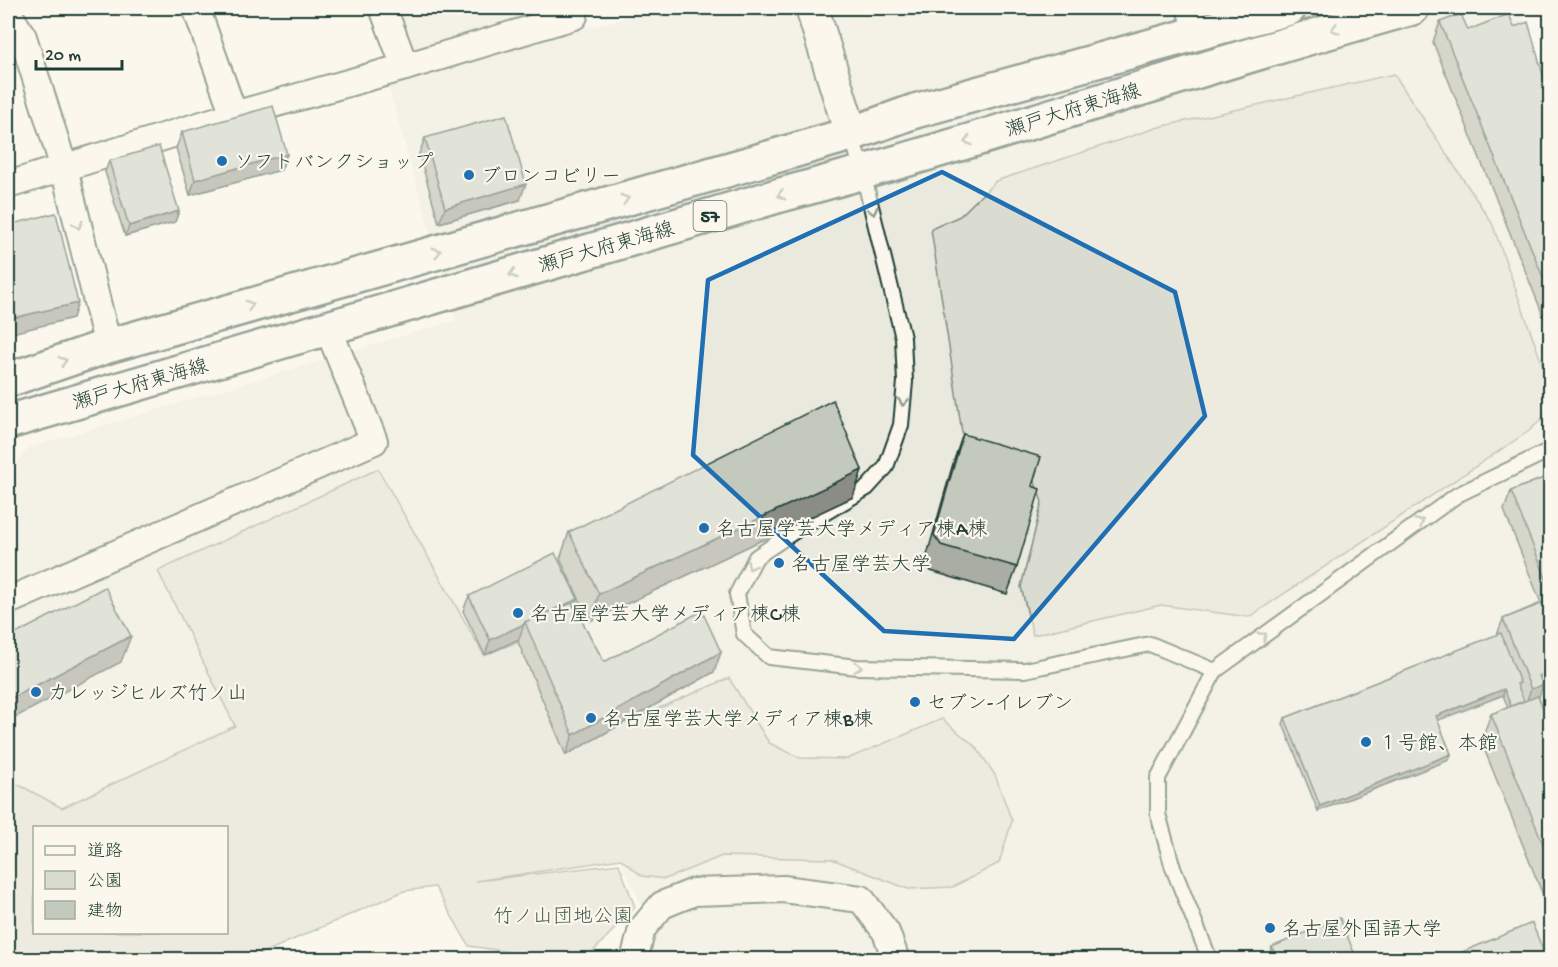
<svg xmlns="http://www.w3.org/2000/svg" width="1558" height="967" font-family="'Gochi Hand','Klee One',sans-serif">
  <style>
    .built { fill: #eae9de }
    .green { fill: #dbdcd1; stroke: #7d8c82; stroke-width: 1.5; fill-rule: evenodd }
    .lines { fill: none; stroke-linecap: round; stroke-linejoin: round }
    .service-casing { stroke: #1f3d34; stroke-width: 18 }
    .minor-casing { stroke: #1f3d34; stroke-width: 30 }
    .tertiary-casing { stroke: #1f3d34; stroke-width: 36 }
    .primary-casing { stroke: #1f3d34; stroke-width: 38 }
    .service { stroke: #fbf7ec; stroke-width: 14 }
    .minor { stroke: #fbf7ec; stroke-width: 26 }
    .tertiary { stroke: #fbf7ec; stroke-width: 32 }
    .primary { stroke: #fbf7ec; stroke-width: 33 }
    .wall { fill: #a9ada3; stroke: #1f3d34; stroke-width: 1.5 }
    .shaded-wall { fill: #898d85; stroke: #1f3d34; stroke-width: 1.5 }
    .building { fill: #c4c9be; stroke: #1f3d34; stroke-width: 1.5 }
    .oneway { stroke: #8d9a90 }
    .marked { fill: none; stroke: #1f6fb2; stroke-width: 4.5; stroke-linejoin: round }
    .poi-dot { fill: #1f6fb2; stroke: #fbf7ec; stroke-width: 2 }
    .labels { text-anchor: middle; stroke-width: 4.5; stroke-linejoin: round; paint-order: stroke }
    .shield { fill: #fbf7ec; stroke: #61756b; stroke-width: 1.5 }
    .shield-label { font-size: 18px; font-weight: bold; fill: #1f3d34 }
    .street-label { font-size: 20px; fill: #1f3d34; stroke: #fbf7ec }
    .poi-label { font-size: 20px; fill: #1f3d34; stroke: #fbf7ec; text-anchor: start }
    .park-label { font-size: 20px; fill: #455d53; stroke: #fbf7ec }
  </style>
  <rect width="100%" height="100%" fill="#fbf7ec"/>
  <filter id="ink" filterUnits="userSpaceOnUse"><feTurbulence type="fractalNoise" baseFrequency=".0167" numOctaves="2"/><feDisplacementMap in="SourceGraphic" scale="12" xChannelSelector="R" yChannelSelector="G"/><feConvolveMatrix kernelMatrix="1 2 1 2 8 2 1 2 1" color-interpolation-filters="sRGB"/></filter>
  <g filter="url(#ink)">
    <!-- built -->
    <polygon class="built" points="395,8 560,8 569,33 661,8 1522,8 1550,136 1550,959 643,959 642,906 583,782 34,828 8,841 8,474 12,471 28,448 456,320 387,83"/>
    <!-- green -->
    <g class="green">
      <polygon points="1394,74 1492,223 1550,386 1549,412 1529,431 1249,617 1161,605 1033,635 1021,587 1042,502 1033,477 965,452 931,229 960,216 996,181 1159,127"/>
      <path d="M378 469 484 655 518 642 566 755 620 725 729 678 769 743 800 758 847 759 942 719 976 747 995 775 1012 821 999 863 953 887 908 889 832 859 722 856 665 879 642 876 621 859 476 881 619 864 635 907 586 959H559L469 946 435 887 404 891 249 959 8 960V779L62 808 235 726 158 571ZM34 828H226V932H34Z"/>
    </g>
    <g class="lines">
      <!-- service casing -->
      <g class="service-casing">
        <g id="service">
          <polyline points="851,134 863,173 903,338 905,382 901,425 886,467 867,488 801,527 756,557 737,594 744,634 769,657 857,667 1025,670 1150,644 1215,671"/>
          <polyline points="1210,960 1173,868 1158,814 1158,778 1215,671 1457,495 1550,450"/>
        </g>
      </g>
      <!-- minor casing -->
      <g class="minor-casing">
        <g id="minor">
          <polyline points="196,8 234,115"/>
          <polyline points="383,8 405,67"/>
          <polyline points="1190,8 1198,33"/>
          <polyline points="8,13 23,37 64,168 108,346"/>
          <polyline points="8,185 234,115 405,67 574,16 571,8"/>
          <polyline points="8,601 374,441 328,328"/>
          <polyline points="634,960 642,929 662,905 694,892 783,889 861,899 886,932 896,960"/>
        </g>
      </g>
      <!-- tertiary casing -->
      <g class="tertiary-casing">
        <polyline id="tertiary" points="812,8 851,134"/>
      </g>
      <!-- primary casing -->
      <g class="primary-casing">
        <g id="primary">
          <polyline points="8,380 108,346 772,157 851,134 915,111 1289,8"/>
          <path d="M8 422 777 196C990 139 1199 67 1412 8"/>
        </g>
      </g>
      <!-- service -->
      <use href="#service" class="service"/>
      <!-- minor -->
      <use href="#minor" class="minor"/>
      <!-- tertiary -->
      <use href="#tertiary" class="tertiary"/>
      <!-- primary -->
      <use href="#primary" class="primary"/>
    </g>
    <!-- wall -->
    <g class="wall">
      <polygon points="1440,22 1468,30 1551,103 1551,335 1433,42"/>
      <polygon points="182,132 287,154 281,170 190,195 176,148"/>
      <polygon points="425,138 520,200 439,223 419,154"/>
      <polygon points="109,161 179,211 175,222 125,236 105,172"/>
      <polygon points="963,434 1032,486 1017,567 1007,594 931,571 925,562 954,460"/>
      <polygon points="1551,475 1551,685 1542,688 1538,698 1551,728 1551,915 1481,741 1491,714 1508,708 1503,695 1437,720 1451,754 1449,760 1318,811 1283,724 1285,718 1497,635 1503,619 1541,603 1504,510 1511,491"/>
      <polygon points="853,497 590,621 560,559 569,532"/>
      <polygon points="469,596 575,608 604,662 721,652 714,672 566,755 518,642 519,639 485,655 463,611"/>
      <polygon points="1272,947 1357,960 1267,960"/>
    </g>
    <!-- shaded-wall -->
    <g class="shaded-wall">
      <polygon points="287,154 281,170 190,195 195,180"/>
      <polygon points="526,184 520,200 439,223 445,208"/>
      <polygon points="179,211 175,222 125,236 129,226"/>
      <polygon points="78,303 73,318 8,334 8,319"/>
      <polygon points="862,470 853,497 590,621 599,594"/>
      <polygon points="1550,588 1551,605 1543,608"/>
      <polygon points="578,599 573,614 526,623"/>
      <polygon points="524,624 519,639 485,655 490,640"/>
      <polygon points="131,636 121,662 8,721 8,700"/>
      <polygon points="721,652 714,672 566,755 573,735"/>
      <polygon points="1551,671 1551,685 1542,688 1538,700 1525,705 1531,689 1539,676"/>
      <polygon points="1504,689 1503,695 1434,722 1436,716"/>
      <polygon points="1451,754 1449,760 1318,811 1320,806"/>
    </g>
    <!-- building -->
    <g class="building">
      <polygon points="1461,14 1468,30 1509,14 1514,27 1528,22 1551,103 1551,297 1440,22"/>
      <polygon points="273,106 287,154 195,180 182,132"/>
      <polygon points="506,115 526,184 445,208 425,138"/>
      <polygon points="159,146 179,211 129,226 109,161"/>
      <polygon points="56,213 78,303 8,319 8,225"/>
      <polygon points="833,400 862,470 599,594 569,532"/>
      <polygon points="963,434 1041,457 1032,486 1040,489 1017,567 941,545 934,535"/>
      <polygon points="1551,475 1551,588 1550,588 1511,491"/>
      <polygon points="555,553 578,599 525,622 524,624 490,640 469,596"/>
      <polygon points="105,587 131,636 8,700 8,638"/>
      <polygon points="1551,600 1551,671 1539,676 1543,685 1531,689 1503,619"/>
      <polygon points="572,603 604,662 702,611 721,652 573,735 525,622"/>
      <polygon points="1501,633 1520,683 1517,684 1524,701 1511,706 1504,689 1436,716 1451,754 1320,806 1285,718"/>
      <polygon points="1538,696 1551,728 1551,864 1491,714"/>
      <polygon points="1340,918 1357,960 1277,960 1272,947"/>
      <polygon points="1532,923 1547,960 1443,960"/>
    </g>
    <!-- one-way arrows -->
    <defs><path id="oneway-chevron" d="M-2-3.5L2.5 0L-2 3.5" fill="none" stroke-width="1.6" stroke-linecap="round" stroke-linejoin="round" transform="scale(1.5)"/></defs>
    <g class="oneway">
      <use href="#oneway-chevron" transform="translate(1335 29) rotate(164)"/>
      <use href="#oneway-chevron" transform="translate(968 141) rotate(163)"/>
      <use href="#oneway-chevron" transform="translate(781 195) rotate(165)"/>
      <use href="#oneway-chevron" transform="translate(625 199) rotate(-16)"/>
      <use href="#oneway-chevron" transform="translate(873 211) rotate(76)"/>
      <use href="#oneway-chevron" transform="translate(78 225) rotate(76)"/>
      <use href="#oneway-chevron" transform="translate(437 252) rotate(-16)"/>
      <use href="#oneway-chevron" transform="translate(513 274) rotate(164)"/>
      <use href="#oneway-chevron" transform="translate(250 305) rotate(-16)"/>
      <use href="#oneway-chevron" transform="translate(63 361) rotate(-19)"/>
      <use href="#oneway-chevron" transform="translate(903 402) rotate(96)"/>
      <use href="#oneway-chevron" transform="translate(1420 522) rotate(-36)"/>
      <use href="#oneway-chevron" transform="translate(751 566) rotate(117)"/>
      <use href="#oneway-chevron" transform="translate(1263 636) rotate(-36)"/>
      <use href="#oneway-chevron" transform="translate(858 667) rotate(4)"/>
    </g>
  </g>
  <!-- marked area -->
  <path d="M0 0H1558V967H0ZM942 172 1175 292 1205 416 1014 639 884 631 693 455 708 280Z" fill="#fbf7ec" fill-opacity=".55" fill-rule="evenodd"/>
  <path class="marked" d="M942 172 1175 292 1205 416 1014 639 884 631 693 455 708 280Z"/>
  <!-- markers -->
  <g class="poi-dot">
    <circle cx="222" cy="161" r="6"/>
    <circle cx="469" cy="175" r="6"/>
    <circle cx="704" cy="528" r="6"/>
    <circle cx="779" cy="563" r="6"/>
    <circle cx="518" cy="613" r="6"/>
    <circle cx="36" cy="692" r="6"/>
    <circle cx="915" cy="702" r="6"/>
    <circle cx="591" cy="718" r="6"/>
    <circle cx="1366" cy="742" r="6"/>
    <circle cx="1270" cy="928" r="6"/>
  </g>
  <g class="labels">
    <!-- shield labels -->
    <rect class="shield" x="693.5" y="201" width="33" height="30" rx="4.5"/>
    <g class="shield-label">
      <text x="710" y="222">57</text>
    </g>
    <!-- street labels -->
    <g class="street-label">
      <text transform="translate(1073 109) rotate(-17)" y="7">瀬戸大府東海線</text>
      <text transform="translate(606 246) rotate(-16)" y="7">瀬戸大府東海線</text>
      <text transform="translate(140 383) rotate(-16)" y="7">瀬戸大府東海線</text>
    </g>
    <!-- poi labels -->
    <g class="poi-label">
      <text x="234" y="168">ソフトバンクショップ</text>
      <text x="481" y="182">ブロンコビリー</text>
      <text x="716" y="535">名古屋学芸大学メディア棟A棟</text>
      <text x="791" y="570">名古屋学芸大学</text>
      <text x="530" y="620">名古屋学芸大学メディア棟C棟</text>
      <text x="48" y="699">カレッジヒルズ竹ノ山</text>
      <text x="927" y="709">セブン-イレブン</text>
      <text x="603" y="725">名古屋学芸大学メディア棟B棟</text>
      <text x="1378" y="749">１号館、本館</text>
      <text x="1282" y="935">名古屋外国語大学</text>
    </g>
    <!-- park labels -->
    <g class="park-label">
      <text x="563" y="922">竹ノ山団地公園</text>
    </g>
  </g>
  <!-- margin -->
  <rect width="1558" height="967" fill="none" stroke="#fbf7ec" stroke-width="30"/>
  <rect x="15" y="15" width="1528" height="937" fill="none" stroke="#1f3d34" stroke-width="2" filter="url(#ink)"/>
  <!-- legend -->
  <rect x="33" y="826" width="195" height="108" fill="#fbf7ec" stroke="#a3ada2" stroke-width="1.5"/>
  <rect x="45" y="846" width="30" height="9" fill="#fbf7ec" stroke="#a3ada2" stroke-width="1.5"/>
  <text x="87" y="856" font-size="18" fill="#1f3d34">道路</text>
  <rect x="45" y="871" width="30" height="18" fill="#dbdcd1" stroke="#a3ada2" stroke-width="1.5"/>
  <text x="87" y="886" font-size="18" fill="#1f3d34">公園</text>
  <rect x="45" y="901" width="30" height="18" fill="#c4c9be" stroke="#a3ada2" stroke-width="1.5"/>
  <text x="87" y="916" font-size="18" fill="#1f3d34">建物</text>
  <!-- scale -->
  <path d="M36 60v9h86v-9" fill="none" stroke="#1f3d34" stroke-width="3"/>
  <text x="45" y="60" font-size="18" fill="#1f3d34" stroke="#fbf7ec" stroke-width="4.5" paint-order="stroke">20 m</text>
</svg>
